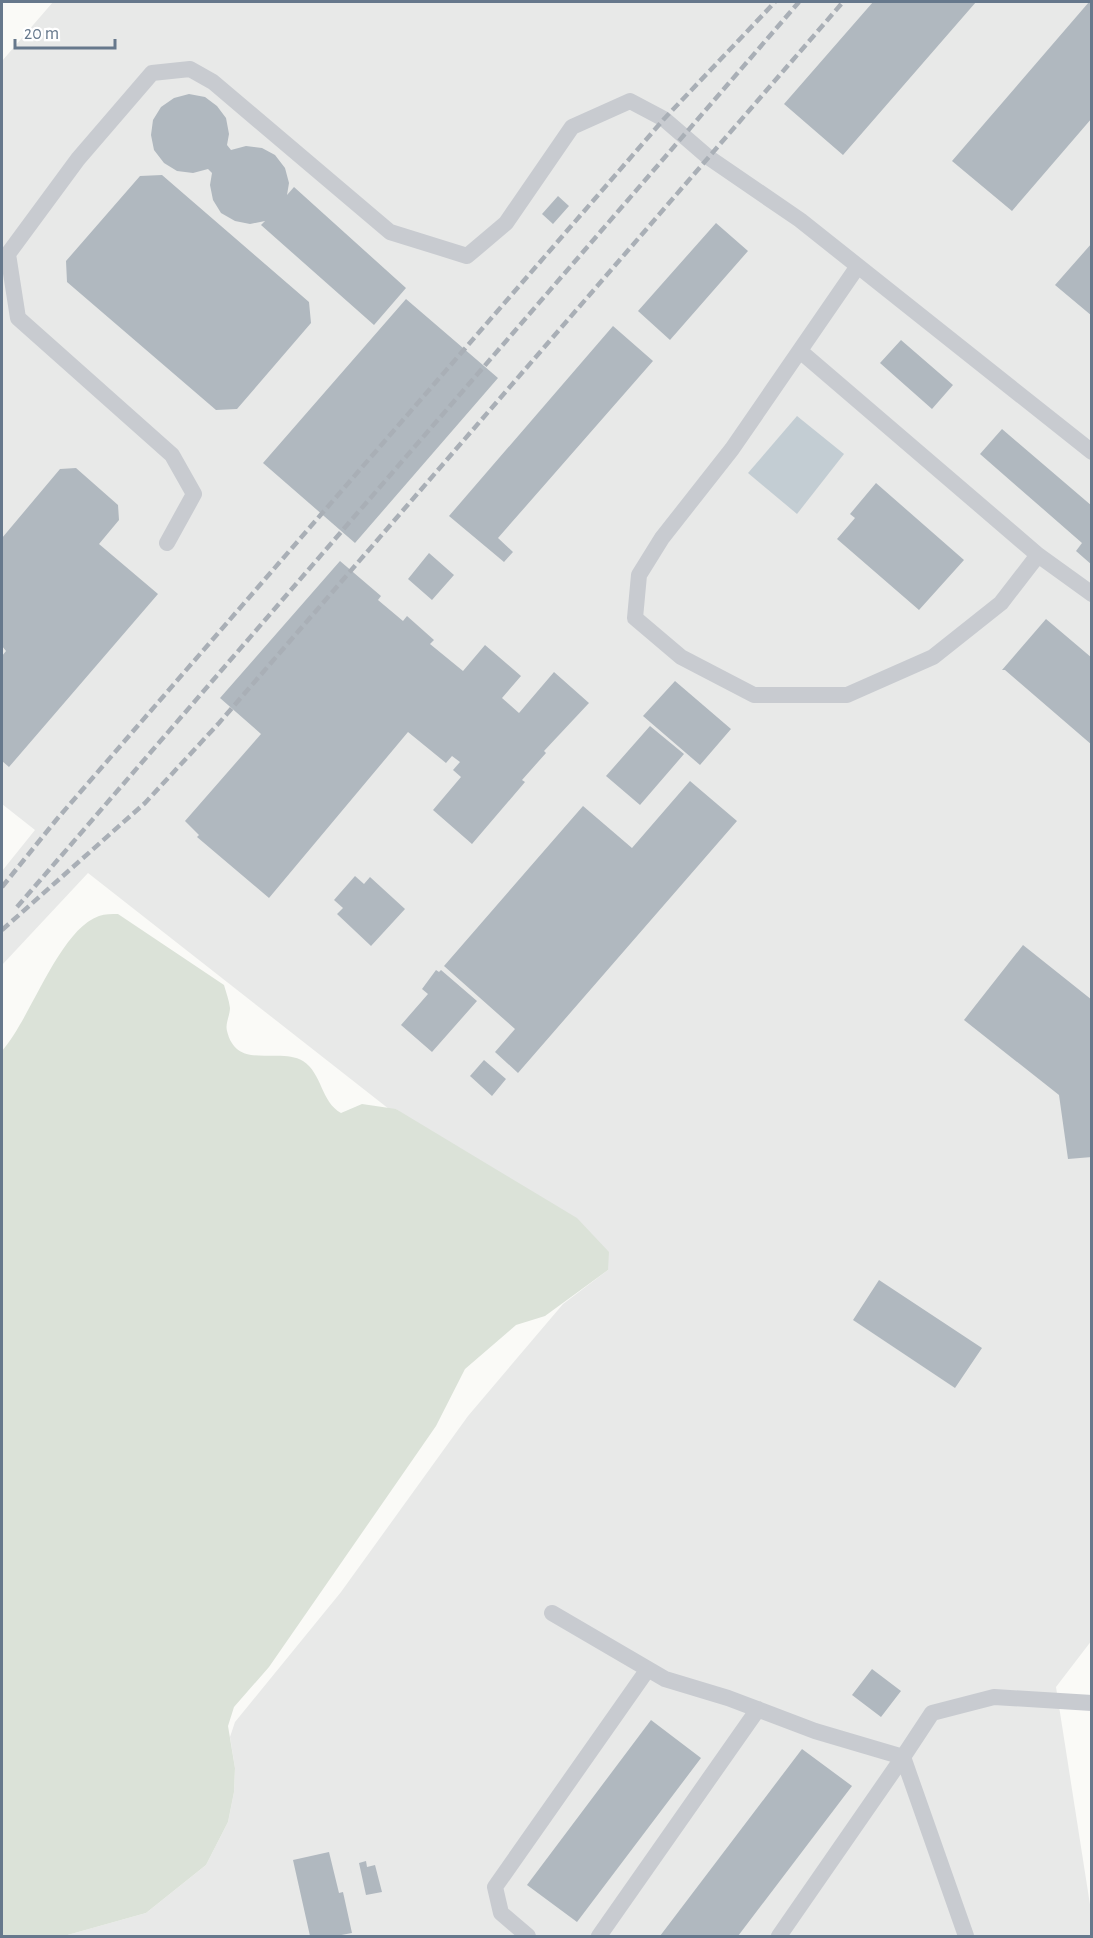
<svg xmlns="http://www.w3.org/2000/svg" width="1093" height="1938" viewBox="0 0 1093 1938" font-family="'Alegreya Sans',sans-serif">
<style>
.built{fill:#e8e9e8}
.green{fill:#dbe2d8}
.water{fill:#c3cdd3}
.building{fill:#b0b8bf}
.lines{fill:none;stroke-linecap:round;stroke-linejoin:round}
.service{stroke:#c8cbd0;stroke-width:16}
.rail{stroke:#a9afb6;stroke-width:4.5;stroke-dasharray:9 4.5;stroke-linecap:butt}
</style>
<rect width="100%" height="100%" fill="#fafaf7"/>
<path class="built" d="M53,2h1038l1,1638 -36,47 35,224v25h-1027l82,-23 60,-48 22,-43 6,-30 1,-24 -5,-31 5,-15 106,-130 127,-176 95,-112 45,-34 -212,-161h-7l-301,-236 -86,92v-94l33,-41 -33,-26v-743z"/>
<path class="green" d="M118,914l106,71c2,7 5,15 6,23 0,7 -5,16 -3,23 10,41 52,15 76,30 19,12 18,41 38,52l21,-9 34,5 181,109 32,34 -1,18 -63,46 -29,9 -51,44 -29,57 -167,241 -35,40 -6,19 7,42 -1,24 -6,30 -22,43 -60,48 -82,23h-62v-885c29,-33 57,-121 97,-135 6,-2 13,-2 19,-2z"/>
<path class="water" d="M797,416l47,38 -47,60 -49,-41z"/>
<path class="building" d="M873,2h103l-133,153 -59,-51z
M1089,2h3v116l-80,93 -60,-50z
M189,94l16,3 12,9 9,12 3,16 -2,11 4,5 15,-4 16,2 13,7 10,13 4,15 -2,12 7,-8 112,101 -32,37 -113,-100 4,-4 -15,3 -15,-3 -14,-8 -8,-13 -3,-15 2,-12 -4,-4 -15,4 -16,-2 -13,-8 -10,-13 -3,-15 2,-15 8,-13 13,-9z
M162,175l147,127 2,21 -74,86 -21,1 -149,-128 -1,-21 74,-85z
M558,196l11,10 -16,18 -11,-10z
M716,223l32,28 -78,89 -32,-29z
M1092,243v73l-37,-31z
M406,299l92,79 -143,165 -92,-80z
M613,326l40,35 -155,177 15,14 -9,10 -55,-46z
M901,340l52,45 -21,24 -52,-46z
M1002,429l90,77v59l-16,-14 6,-8 -102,-89z
M76,468l42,37 1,15 -20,24 59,50 -149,173 -7,-6v-105l4,-5 -4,-5v-108l58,-69z
M876,483l88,77 -45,50 -82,-71 18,-21 -5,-4z
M429,553l25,22 -22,25 -24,-21z
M340,561l41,35 -3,4 25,21 4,-5 27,24 -4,4 33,27 22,-26 36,31 -19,22 17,15 35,-41 35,31 -45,48 2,2 -24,27 3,2 -53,62 -39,-34 28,-33 -8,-7 7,-8 -8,-6 -6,7 -38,-31 -139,166 -72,-61 2,-2 -14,-14 76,-87 -41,-36z
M1046,619l46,39v87l-87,-75h-3z
M675,681l56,48 -31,36 -57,-49z
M650,726l34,28 -44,51 -34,-29z
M690,781l47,40 -219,252 -23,-21 20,-23 -71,-63 139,-160 49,42z
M355,876l9,8 6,-7 35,32 -34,37 -34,-32 6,-6 -9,-8z
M1023,945l69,55v157l-24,2 -9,-64 -95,-75z
M436,970l3,2 2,-2 36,31 -45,51 -31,-27 27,-31 -6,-5z
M484,1060l22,19 -14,17 -22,-20z
M879,1280l103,68 -27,40 -102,-68z
M872,1669l29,22 -20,26 -29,-22z
M651,1720l50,38 -124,164 -50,-37z
M802,1749l50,37 -114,150h-78z
M329,1852l10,41 4,-1 9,41 -16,3h-26l-17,-76z
M366,1861l1,6 8,-2 7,27 -16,3 -7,-32z"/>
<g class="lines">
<path class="service" d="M858,266l-126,183 -70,89 -23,37 -4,43 46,39 73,38h93l86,-38 68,-54 37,-48
M800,351l238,204 54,39
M167,543l27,-49 -22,-39 -154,-137 -10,-64 70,-95 74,-86 38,-4 23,13 177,150 77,24 39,-33 66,-96 58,-26 34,18 44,38 92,63 292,232
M552,1613l113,66 63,19 87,33 88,26 -124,179
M528,1936l-27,-23 -6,-26 153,-218
M599,1936l159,-227
M966,1936l-63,-179 29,-44 62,-16 98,6"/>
<path class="rail" d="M2,887l55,-68 607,-700 111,-117
M17,907l782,-905
M2,930l143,-127 74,-80 624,-721"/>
</g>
<rect width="1093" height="1938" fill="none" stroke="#66788c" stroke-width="6"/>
<path d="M15 39v9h100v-9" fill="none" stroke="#66788c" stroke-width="3"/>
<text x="24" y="39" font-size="18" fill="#66788c" stroke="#ffffff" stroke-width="4.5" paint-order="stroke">20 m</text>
</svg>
